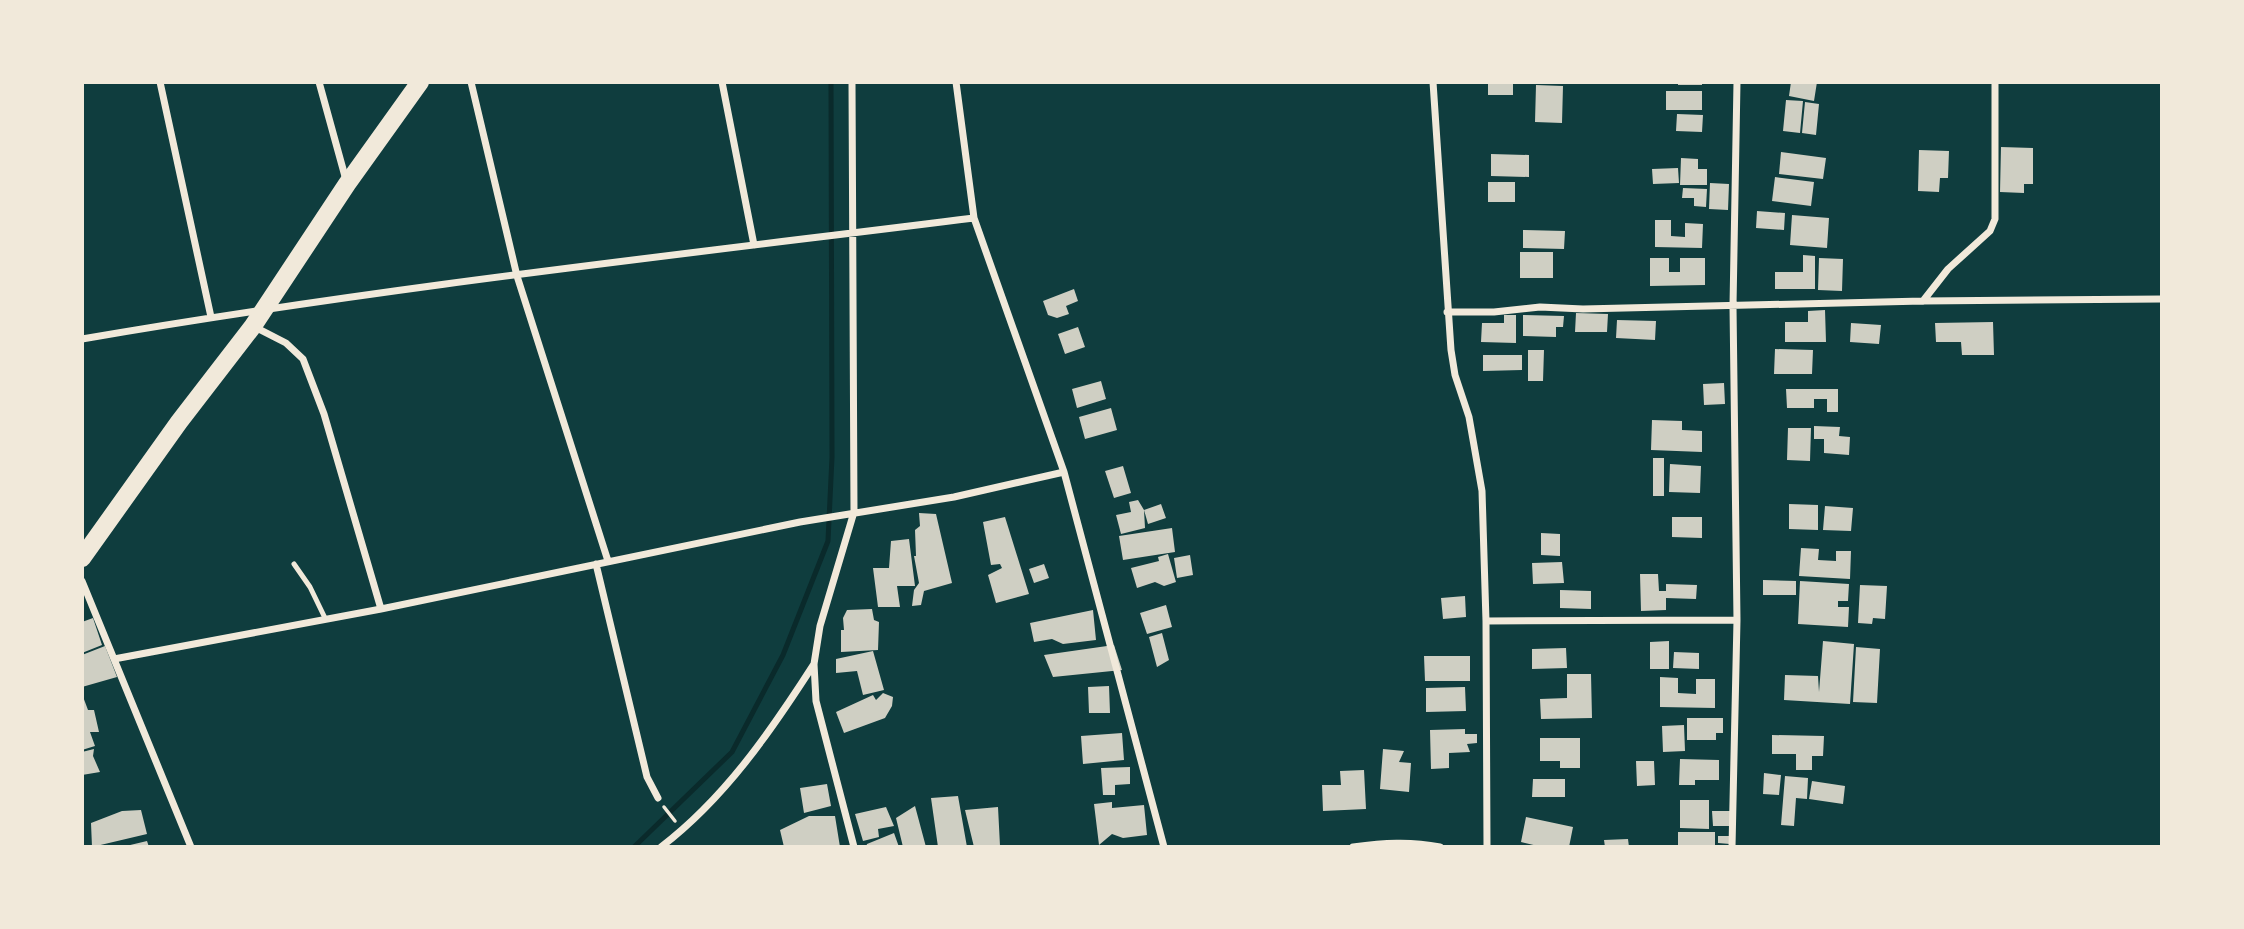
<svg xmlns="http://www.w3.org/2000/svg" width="2244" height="929" viewBox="0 0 2244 929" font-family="Montserrat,sans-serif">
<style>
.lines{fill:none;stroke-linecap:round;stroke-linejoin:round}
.stream{stroke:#0a2a2b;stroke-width:5}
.building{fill:#cfcfc3}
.path{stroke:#f1e9da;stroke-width:3.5}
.service{stroke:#f1e9da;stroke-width:5}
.minor{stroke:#f1e9da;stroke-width:7}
.trunk{stroke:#f1e9da;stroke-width:18}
</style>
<rect width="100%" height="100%" fill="#0f3d3e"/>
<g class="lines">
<path class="stream" d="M634,847l98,-95 51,-97 45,-114 4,-84 -1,-375"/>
</g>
<path class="building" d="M1488,82h25v13h-25z
M1678,82h24v3h-24z
M1791,82h26l-3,19 -25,-5z
M1536,85l27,1 -1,37 -27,-1z
M1666,91h36v19h-36z
M1786,100l17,1 -3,32 -17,-2z
M1805,102l14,2 -3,31 -14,-2z
M1677,114l26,1 -1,17 -26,-1z
M2001,147l32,1v36h-9v9l-24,-1z
M1919,150l30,1 -1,27h-8l-1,14 -21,-1z
M1781,152l45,6 -3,21 -44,-5z
M1491,154l38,1v22l-38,-1z
M1681,158l17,1v10h9v16h-27z
M1678,168l1,15 -26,1 -1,-15z
M1775,177l39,5 -3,24 -39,-5z
M1488,182h27v20h-27z
M1710,183l19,1 -1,26 -19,-1z
M1683,188l24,1 -1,18 -12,-1v-8h-12z
M1757,211l28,2 -1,17 -28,-2z
M1792,215l37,3 -2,30 -37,-3z
M1655,220h16v16l14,1v-14l18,1 -1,24 -47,-1z
M1523,230l42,1 -1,18 -41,-1z
M1520,252h33v26h-33z
M1803,255l12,1v33h-40v-17h28z
M1650,258h19v14h11v-14h25v27l-55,1z
M1819,258l24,1 -1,32 -24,-1z
M1074,289l4,12 -12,5 3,8 -12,4 -9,-3 -5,-14z
M1825,310l1,32h-41v-20h23v-11z
M1576,313l32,1 -1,18h-32z
M1504,315h12v28l-35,-1 1,-19h22z
M1523,315l41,1 -1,11h-7v10l-33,-1z
M1617,320l39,1 -1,19 -39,-2z
M1993,322l1,33h-32l-1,-13h-25l-1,-19z
M1851,323l30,2 -2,19 -29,-2z
M1078,327l7,20 -20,7 -7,-20z
M1775,349l38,1 -1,24h-38z
M1528,350h16l-1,31h-15z
M1483,355h39v15l-39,1z
M1101,381l5,18 -29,9 -5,-19z
M1724,383l1,21 -21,1 -1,-21z
M1786,389h52v23h-11v-13h-13v9h-27z
M1111,408l6,22 -32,9 -6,-22z
M1652,420l30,1v9l20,1v21l-51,-2z
M1814,426l26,1 -1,9 11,1 -1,18 -25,-2v-14h-10z
M1788,428h23l-1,33 -23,-1z
M1653,458h11v38h-11z
M1670,464l31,2 -1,27 -31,-1z
M1123,466l8,27 -17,5 -9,-27z
M1138,500l6,10 1,18 -24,6 -5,-19 15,-3 -2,-10z
M1161,504l5,14 -18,6 -4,-14z
M1789,504l29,1v25l-29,-1z
M1825,506l28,2 -2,23 -28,-1z
M919,513l17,1 16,69 -28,8 -3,14 -9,1 2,-16 5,-7 -5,-27h2l-1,-26 5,-4z
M1005,517l24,77 -33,9 -8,-28 14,-7 -2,-4 -9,1 -8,-43z
M1672,517h30v21l-30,-1z
M1172,528l3,24 -52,8 -4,-24z
M1541,533l19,1v22l-19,-1z
M909,539l6,47h-18l3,21h-22l-5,-39h16l2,-27z
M1801,548l18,1 -1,11 18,1v-10h15l-1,28 -51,-3z
M1168,554l8,28 -12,4 -9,-4 -18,6 -6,-20 28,-7 -1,-4z
M1190,555l3,20 -16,3 -3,-20z
M1562,562l2,21 -31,1 -1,-21z
M1044,564l5,14 -15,5 -5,-14z
M1640,574h18l1,17h7v-7l31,1 -1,14 -30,-1v12l-25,1z
M1763,580l33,1v14h-33z
M1800,581l49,3 -1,17h-10v6h11l-1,20 -50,-3z
M1860,585l27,1 -2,33 -12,-1 -1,6 -14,-1z
M1560,590l31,1v18l-31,-1z
M1465,596l1,21 -23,2 -2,-21z
M1166,605l6,22 -25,7 -7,-21z
M872,609l2,11 5,2 -1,28 -37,2v-22h3l-1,-12 4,-8z
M1093,610l3,30 -33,4 -11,-5 -18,3 -4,-19z
M93,618l9,27 -20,8v-31z
M1162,633l7,27 -12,7 -8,-30z
M1669,641v28h-19v-27z
M1823,641l31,3 -4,60 -66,-4 1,-25 33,1 1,16z
M1114,645l8,25 -69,7 -9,-22z
M105,646l12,31 -35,10v-32z
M1856,647l24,2 -3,54 -24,-1z
M1566,648l1,20 -35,1v-20z
M873,651l11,39 -21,5 -6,-24 -21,2v-14z
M1674,652l25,1v16l-26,-1z
M1424,656h46v25h-45z
M1567,674h24l1,44 -51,1 -1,-20 27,-1z
M1660,677l18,1v15l18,1v-15h19v29l-55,-1z
M1109,686l1,27h-21l-1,-26z
M1465,687l1,24 -40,1v-24z
M883,693l10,4 -1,9 -7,12 -41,15 -8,-21 37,-17 3,5z
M82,694l6,16h6l5,22h-9l5,14 -13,4z
M1687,718h36v15h-7v7h-29z
M1684,725l1,26 -22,1 -1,-26z
M1465,729v5h12v9l-10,1 3,8 -21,1v15l-18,1 -1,-39z
M1122,733l2,27 -41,4 -2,-28z
M1772,735l52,1 -1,20h-11v14h-16v-16h-24z
M1540,738h40v30h-20v-7h-20z
M94,749l-1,7 7,16 -18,3v-23z
M1383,749l21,2 -5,11 12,1 -2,29 -29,-3z
M1680,759l39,1v20h-24v5h-16z
M1636,761h18l1,24 -18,1z
M1130,767v17l-15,1v10h-12l-2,-27z
M1364,770l2,39 -43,2 -1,-26h19l-1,-14z
M1764,773l17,2 -2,20 -16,-1z
M1785,776l23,2 -1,21 -11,-1 -2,28 -13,-1z
M1533,779h32v18h-33z
M1812,781l33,5 -2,18 -34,-5z
M827,784l4,22 -27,7 -4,-25z
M958,796l9,51h-29l-7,-49z
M1680,800h29v29l-29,-1z
M1112,802v6l32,-3 3,30 -24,3 -11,-4 -13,11 -5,-41z
M915,806l11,41h-23l-7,-29z
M886,807l8,19 -16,3 1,8 -16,4 -8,-27z
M998,807l2,39 -26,1 -9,-37z
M141,810l6,24 -55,13 -1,-24 31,-12z
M1712,811h18v15h-17z
M809,816h26l5,31h-56l-4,-17z
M1526,817l47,10 -4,20h-27l-21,-5z
M1678,832h37v15h-37z
M894,833l5,14h-33l1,-3z
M1718,836h12v8l-12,-1z
M1628,839l1,8h-24l-1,-7z
M147,841l2,6h-23v-1z"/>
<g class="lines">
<path class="path" d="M664,807l11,14"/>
<path class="service" d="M294,564l16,23 15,31"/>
<path class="minor" d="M160,82l51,235
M319,82l27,98
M471,82l46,194 91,285
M722,82l32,163
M852,82l2,430 -34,114 -6,38 2,37 38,146
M956,82l18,136 90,254 100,375
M1433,82l18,268 4,25 14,42 13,74 4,130 1,226
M1923,301l25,-32 42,-38 5,-12v-137
M1447,312h47l46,-5 43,2 340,-8 239,-2
M253,326l33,17 17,16 21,55 57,195
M82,339c296,-51 595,-84 892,-121
M596,564l51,213 11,21
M82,581l109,266
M1486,621l251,-1
M114,659l267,-50 419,-87 154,-25 110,-25
M661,847c64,-49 110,-116 153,-183
M1353,847c30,-4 57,-6 87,0
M1732,847l5,-227 -4,-314 4,-224"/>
<path class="trunk" d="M82,558l97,-136 74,-96 94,-142 73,-102"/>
</g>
<rect width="2244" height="929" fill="none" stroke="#f1e9da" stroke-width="168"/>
</svg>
